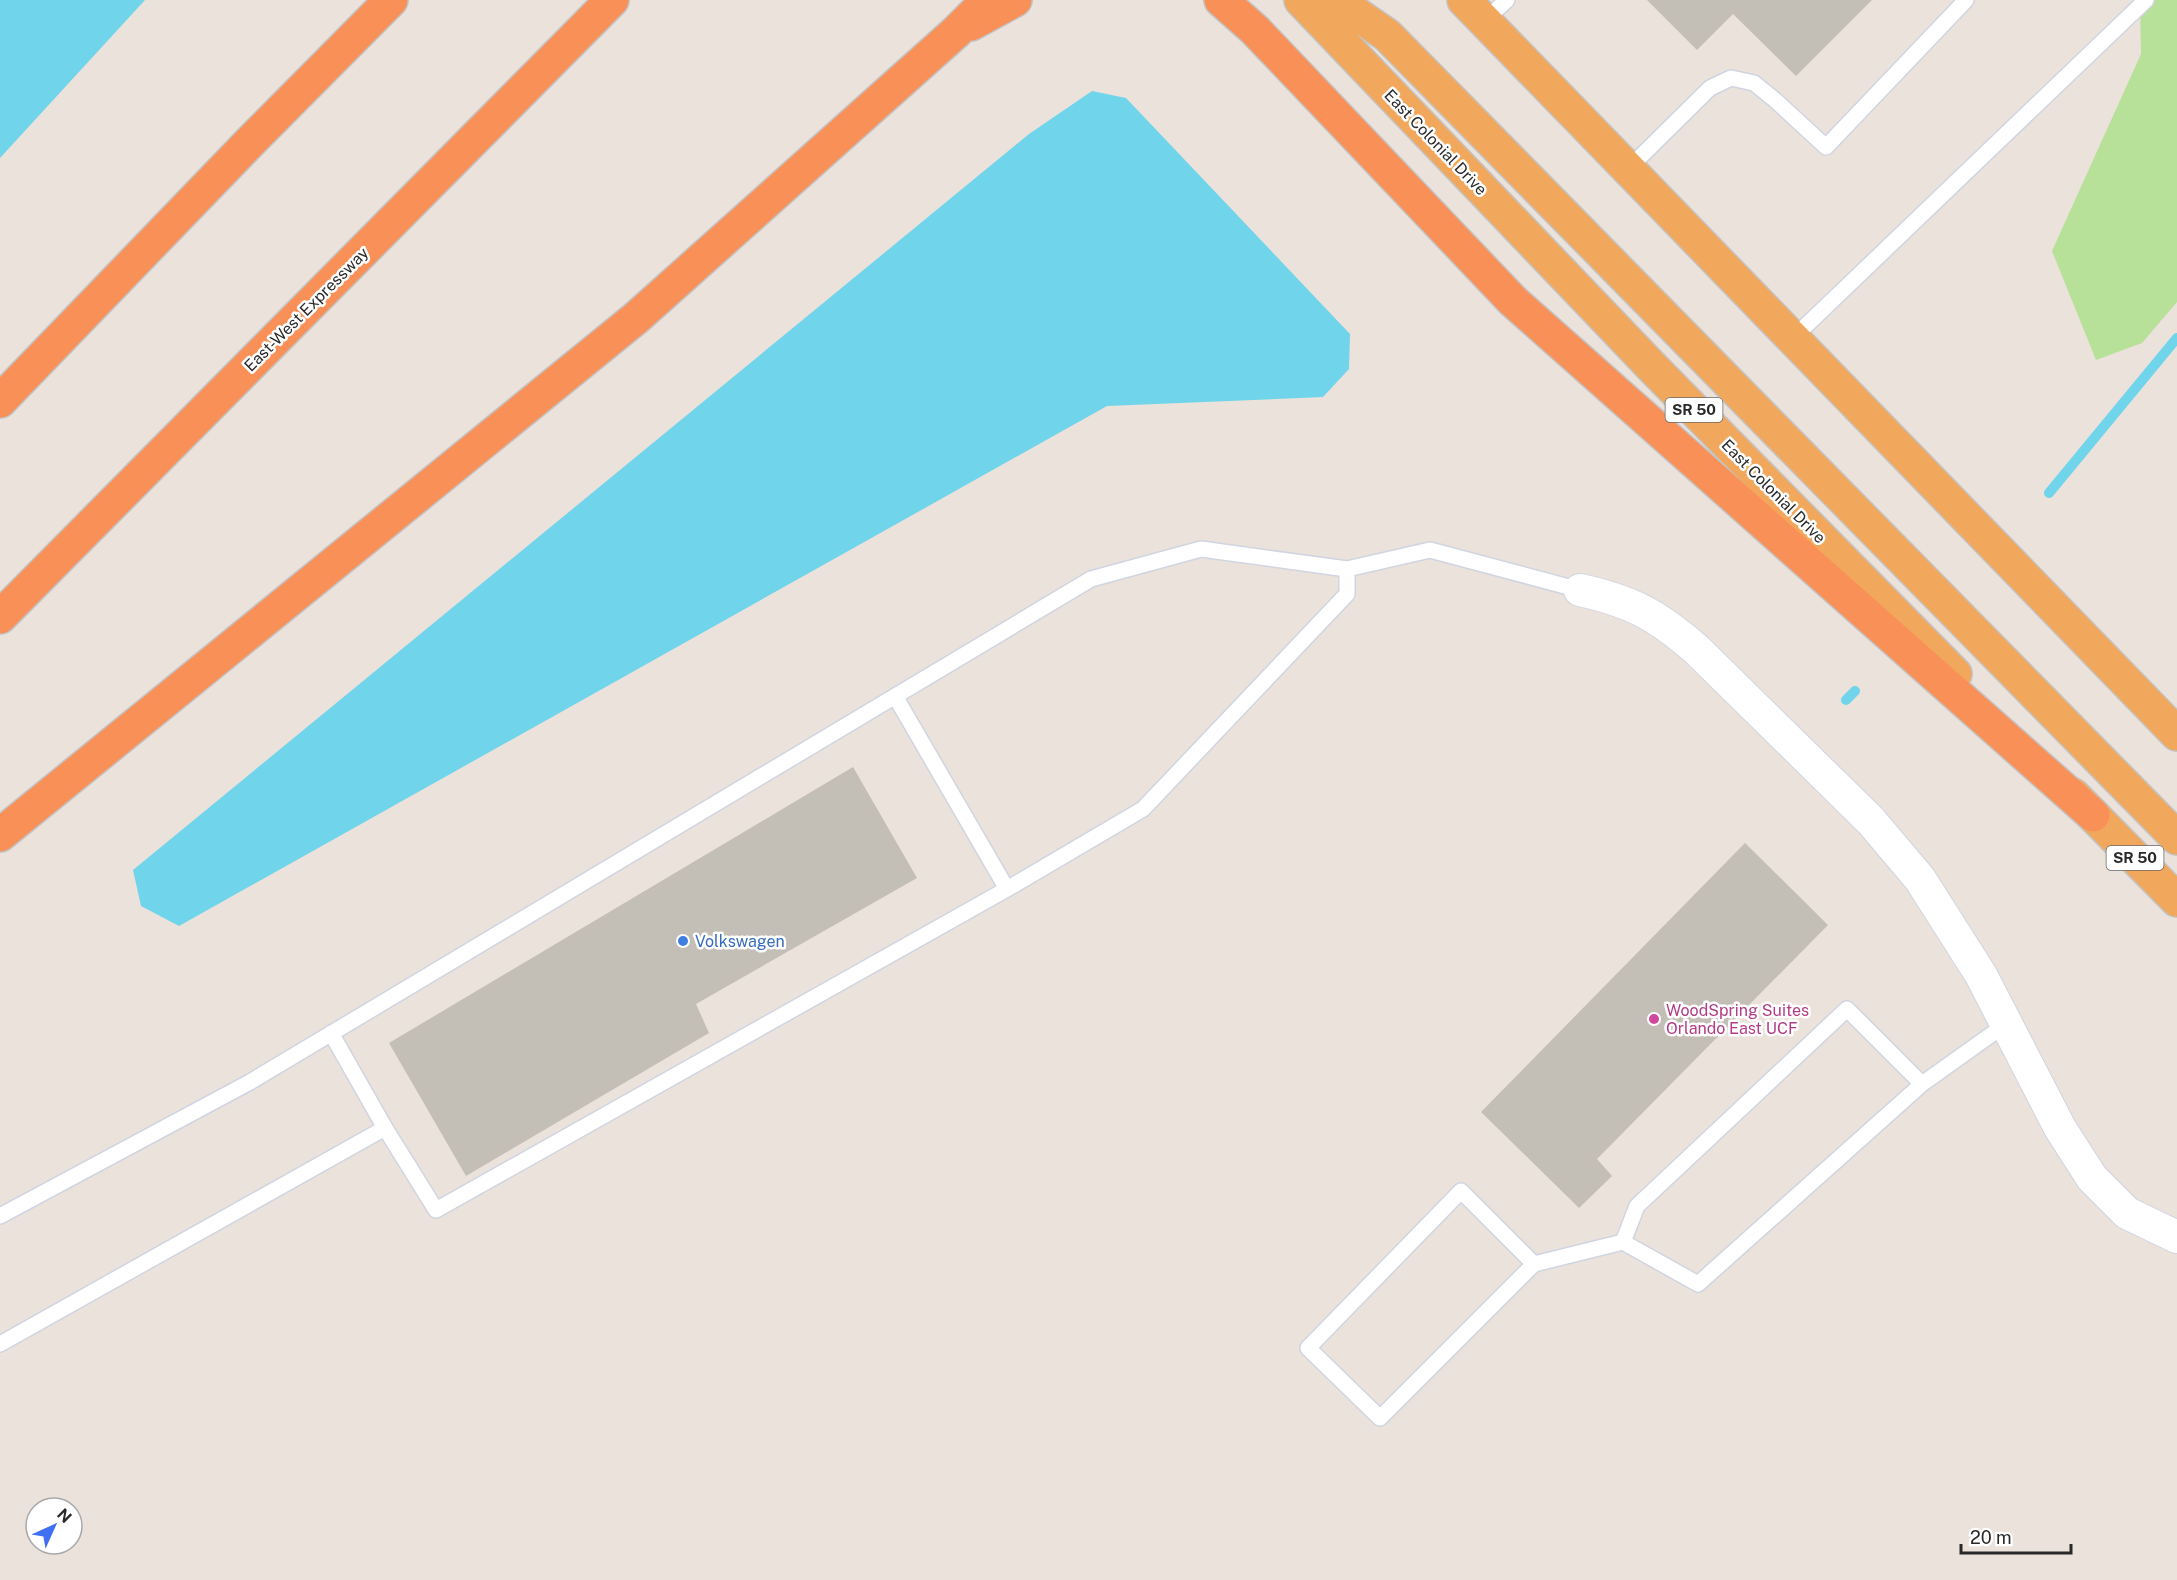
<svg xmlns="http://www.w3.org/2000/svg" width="2177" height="1580" viewBox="0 0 2177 1580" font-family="'Public Sans',sans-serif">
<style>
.green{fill:#b7e098}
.water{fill:#70d4ea}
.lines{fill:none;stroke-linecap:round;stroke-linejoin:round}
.stream{stroke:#70d4ea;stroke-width:10}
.building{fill:#c3beb6}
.service-casing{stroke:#d0d5e1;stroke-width:18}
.minor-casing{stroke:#d0d5e1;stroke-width:34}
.trunk-casing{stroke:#c3c3c3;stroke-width:36}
.motorway-casing{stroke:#c3c3c3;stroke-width:36}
.service{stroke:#fff;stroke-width:15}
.minor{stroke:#fff;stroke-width:32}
.trunk{stroke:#f2a85c;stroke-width:33}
.motorway{stroke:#f99058;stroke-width:33}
.shop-dot{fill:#3f7fe0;stroke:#fff;stroke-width:2}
.hotel-dot{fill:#d1479c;stroke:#fff;stroke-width:2}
.labels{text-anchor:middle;stroke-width:5;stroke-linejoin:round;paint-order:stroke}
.shield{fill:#fff;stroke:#696969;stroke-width:1.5}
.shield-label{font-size:15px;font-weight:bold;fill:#292929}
.street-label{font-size:16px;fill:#292929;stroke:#fff}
.shop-label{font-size:16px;fill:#366cbe;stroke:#fff;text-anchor:start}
.hotel-label{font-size:16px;fill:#b23c85;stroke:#fff;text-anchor:start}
</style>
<rect width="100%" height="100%" fill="#ebe2db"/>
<path class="green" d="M2140,0h37v302l-35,41 -46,17 -44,-109 89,-197z"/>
<path class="water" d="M0,0h145l-145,158z
M1092,91l34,7 224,236 -1,35 -26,28 -216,9 -928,520 -38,-20 -8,-36 896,-736z"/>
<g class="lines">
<path class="stream" d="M2049,493l128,-155
M1846,700l9,-9"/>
</g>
<path class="building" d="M1647,0h225l-76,76 -63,-62 -36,36z
M853,767l64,111 -221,126 13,29 -243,143 -77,-133z
M1745,843l83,82 -231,234 15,17 -33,32 -98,-96z"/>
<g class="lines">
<defs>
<path id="service" d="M1484,21l23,-21
M1628,169l82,-81 21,-10 23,5 21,17 51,47 140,-147
M1793,338l353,-338
M895,696l112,193
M331,1033l54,95
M1922,1084l-224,200 -75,-42 14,-36 210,-197 75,75 84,-60
M0,1216l250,-134 841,-503 110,-30 146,20 83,-19 150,40
M1534,1264l-154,154 -72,-70 153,-157 73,73 89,-22
M0,1344l385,-216 51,82 571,-321 136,-80 204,-215v-25"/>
<path id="minor" d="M1580,590c51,11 77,25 117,60l174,171 49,58 61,96 79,153 32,50 35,35 50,24"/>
<path id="trunk" d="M1301,0l351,367 303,307
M1336,0l51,35 790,803
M1464,0l713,734
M2073,795l104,105"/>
<path id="motorway" d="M1221,0l34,30 258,271 580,514
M971,24l44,-24
M0,401l250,-259 141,-142
M0,617l612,-617
M0,835l636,-517 320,-286 32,-32"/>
</defs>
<use href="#service" class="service-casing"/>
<use href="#minor" class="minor-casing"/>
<use href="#trunk" class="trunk-casing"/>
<use href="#motorway" class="motorway-casing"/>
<use href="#service" class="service"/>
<use href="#minor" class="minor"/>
<use href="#trunk" class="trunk"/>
<use href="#motorway" class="motorway"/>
</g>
<circle class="shop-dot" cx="683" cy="941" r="6"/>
<circle class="hotel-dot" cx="1654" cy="1019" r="6"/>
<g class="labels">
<g class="shield">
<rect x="1665.5" y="398" width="57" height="24" rx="4.5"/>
<rect x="2106.5" y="846" width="57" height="24" rx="4.5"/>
</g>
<g class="shield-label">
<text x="1694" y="415">SR 50</text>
<text x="2135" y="863">SR 50</text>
</g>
<g class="street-label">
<text transform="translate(1436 142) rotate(46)" y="6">East Colonial Drive</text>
<text transform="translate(306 309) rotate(-45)" y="6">East-West Expressway</text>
<text transform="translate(1774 491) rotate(45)" y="6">East Colonial Drive</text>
</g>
<g class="shop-label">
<text x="695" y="947">Volkswagen</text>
</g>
<g class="hotel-label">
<text x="1666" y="1016">WoodSpring Suites<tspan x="1666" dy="18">Orlando East UCF</tspan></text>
</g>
</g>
<g transform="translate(54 1526) rotate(45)"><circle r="28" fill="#ffffff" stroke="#a9a9a9" stroke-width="1.5"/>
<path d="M0-4.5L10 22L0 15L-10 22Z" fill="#3f70f3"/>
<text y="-9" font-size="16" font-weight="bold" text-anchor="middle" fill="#292929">N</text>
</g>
<path d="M1961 1544v9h110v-9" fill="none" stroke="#292929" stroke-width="3"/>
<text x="1970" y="1544" font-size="18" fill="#292929" stroke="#ffffff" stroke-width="4.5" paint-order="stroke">20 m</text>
</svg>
